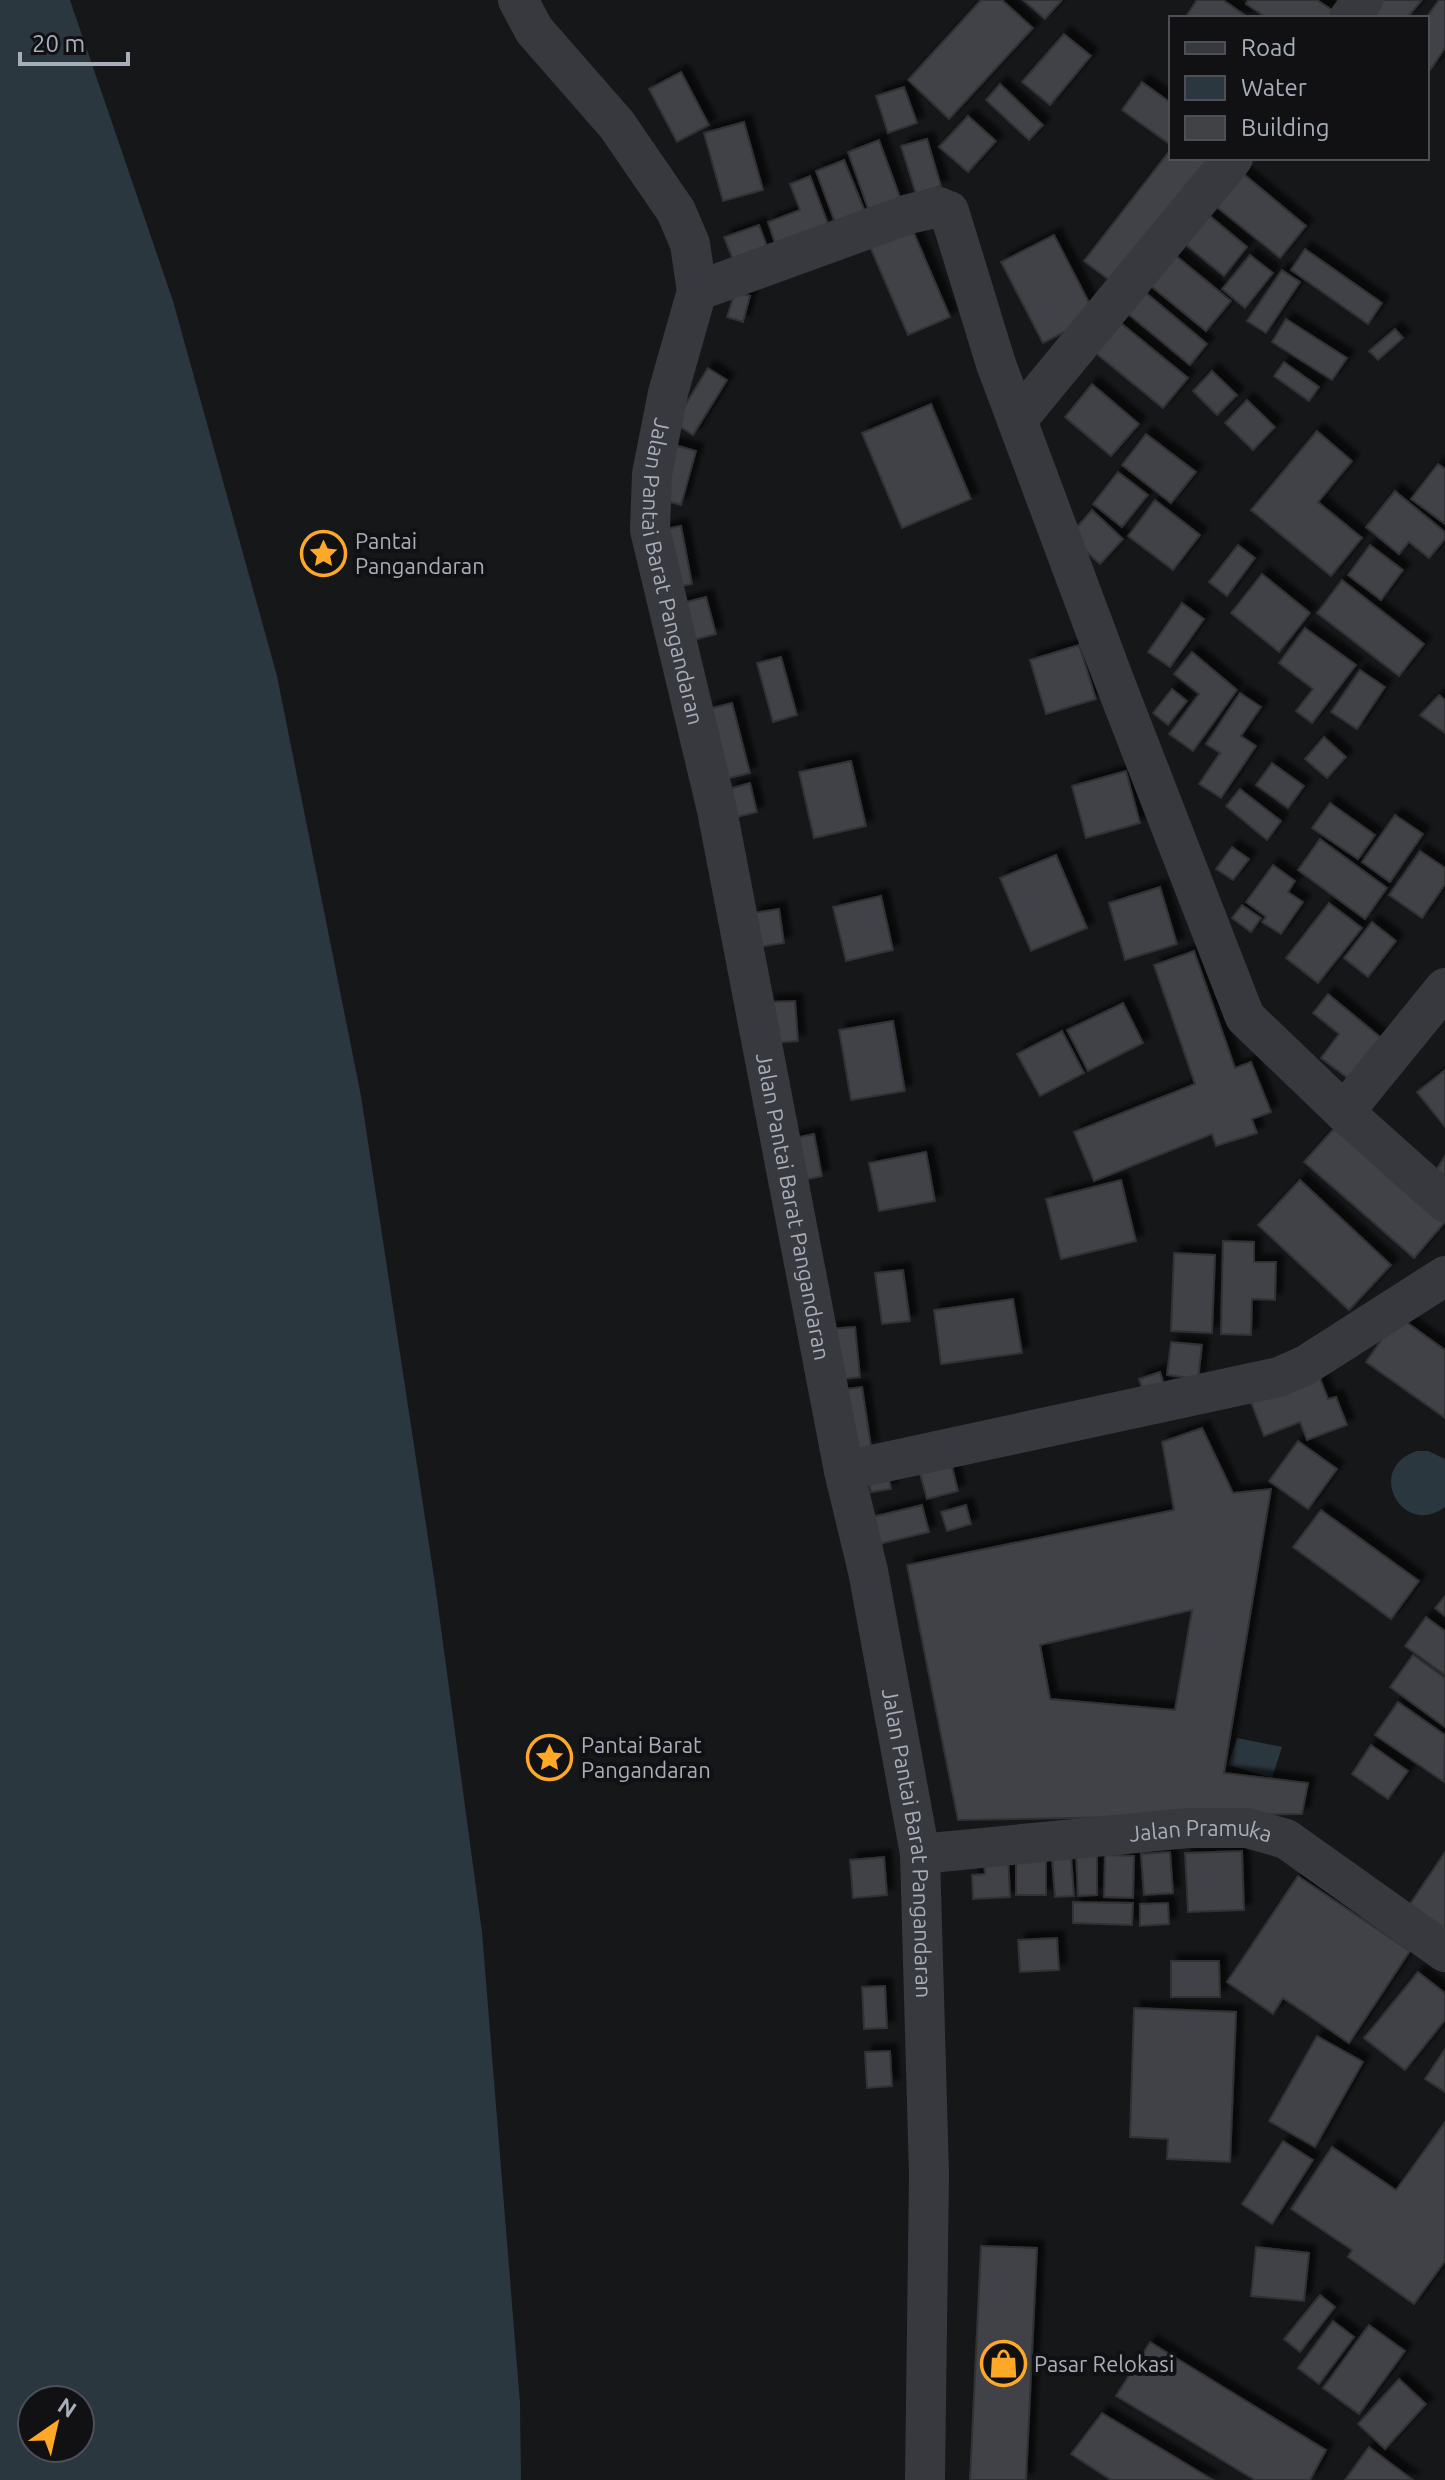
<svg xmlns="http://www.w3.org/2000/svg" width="1445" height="2480" viewBox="0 0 1445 2480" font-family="Ubuntu,sans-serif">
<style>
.water{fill:#2b373e;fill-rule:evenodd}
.building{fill:#404246;stroke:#303135;stroke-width:2;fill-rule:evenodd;filter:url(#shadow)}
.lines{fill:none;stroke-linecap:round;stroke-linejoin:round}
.minor{stroke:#37393e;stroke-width:40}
.labels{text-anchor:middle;stroke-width:8;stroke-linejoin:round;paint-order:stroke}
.poi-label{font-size:22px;fill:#a7aeba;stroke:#111114;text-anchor:start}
.street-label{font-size:22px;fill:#a7aeba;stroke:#111114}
</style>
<defs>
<filter id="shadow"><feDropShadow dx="7" dy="-7" stdDeviation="2" flood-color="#0009"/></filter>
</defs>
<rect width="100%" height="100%" fill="#161719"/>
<path class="water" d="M0,0h70l103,301 104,375 84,420 74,488 47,348 38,471 1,77h-521zM32,2400h48v48h-48z
M1417,1451h11l17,8v48c-43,32 -81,-39 -28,-56z
M1237,1738l45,9 -10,31 -44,-13z"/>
<path class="building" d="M981,0h21l31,28 -84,91 -41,-39z
M1023,0h39l-17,19z
M1197,0h26l26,18h-64z
M1248,0h69l21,14 -3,4h-68l-21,-14z
M1367,0h55l-15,18h-55z
M1439,0h6v48l-14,21 -4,-3 -1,-48z
M1064,34l27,22 -41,49 -28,-23z
M681,72l28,53 -32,17 -28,-53z
M1142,82l29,21v42l-49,-35z
M1000,84l43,41 -14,15 -43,-40z
M904,87l13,36 -29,10 -12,-37z
M968,116l28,25 -28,31 -29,-25z
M744,122l19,68 -40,11 -19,-68z
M927,139l14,47 -25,8 -15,-48z
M879,140l23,63 -32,11 -22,-62z
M1171,149v9h50l-101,130 -36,-27z
M844,160l22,54 -30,11 -20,-54z
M1234,166l72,60 -26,32 -73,-59z
M810,176l18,48 -53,19 -7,-21 32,-12 -10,-26z
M1198,206l49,41 -23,29 -50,-41z
M910,224l40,93 -42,18 -40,-93z
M759,225l9,24 -34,13 -10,-25z
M1054,235l42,81 -53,27 -42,-81z
M1305,249l77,54 -14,21 -77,-54z
M1170,251l61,50 -25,30 -61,-50z
M1250,255l23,18 -28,35 -23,-19z
M1282,270l18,12 -34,51 -19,-12z
M735,292l15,4 -7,26 -16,-5z
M1145,292l62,52 -17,21 -63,-52z
M1111,315l77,63 -25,30 -77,-63z
M1286,319l61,39 -15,22 -60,-38z
M1395,329l8,9 -25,22 -9,-9z
M1284,362l35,25 -10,14 -35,-25z
M708,368l19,12 -34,55 -19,-12z
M1212,371l25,24 -20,20 -24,-24z
M1092,384l47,40 -28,32 -46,-39z
M1247,400l28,27 -22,23 -28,-27z
M931,404l40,95 -69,29 -40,-95z
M1317,431l35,30 -34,41 44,36 -31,38 -80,-66z
M1146,434l50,38 -25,31 -49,-38z
M671,444l25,7 -15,54 -25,-7z
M1438,464l7,5v55l-34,-25z
M1118,472l30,23 -26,32 -29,-23z
M1395,491l50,41v7l-16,19 -20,-16 -10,12 -33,-27z
M1155,500l45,35 -27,35 -45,-34z
M1092,510l31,29 -23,25 -31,-28z
M681,526l11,58 -22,4 -11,-58z
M1238,545l17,13 -28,38 -18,-14z
M1370,545l33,25 -22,30 -33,-25z
M1262,574l48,39 -31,39 -48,-39z
M1342,580l82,64 -25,32 -82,-63z
M706,597l10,37 -30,8 -11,-37z
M1182,603l22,16 -34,48 -22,-15z
M1305,628l51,37 -44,58 -16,-12 17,-22 -34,-26z
M1079,645l17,54 -50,15 -16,-54z
M1192,652l45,38 -44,61 -24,-17 30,-40 -25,-20z
M781,657l16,58 -24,7 -16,-59z
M1360,670l25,17 -28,42 -26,-17z
M1172,689l15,12 -19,24 -15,-12z
M1240,693l21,14 -20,29 15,10 -35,52 -22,-14 21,-31 -14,-9z
M1439,695l6,5v33l-25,-18z
M732,703l18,70 -25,6 -17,-70z
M1324,737l22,20 -19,21 -22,-19z
M851,761l15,65 -52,12 -15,-66z
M1272,763l32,23 -16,22 -32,-23z
M1126,771l14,52 -54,15 -14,-52z
M750,783l7,29 -20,5 -8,-28z
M1240,789l41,32 -14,19 -41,-34z
M1330,803l45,32 -17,24 -46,-31z
M1395,815l28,19 -33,48 -28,-20z
M1320,839l67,49 -22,31 -67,-49z
M1232,847l17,12 -16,21 -17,-11z
M1420,851l25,17v16l-23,34 -33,-23z
M1056,855l31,73 -56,23 -31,-73z
M1273,865l22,16 -7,11 15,10 -22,32 -19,-12 4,-5 -20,-15z
M1160,887l17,57 -52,16 -16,-57z
M881,896l12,54 -47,11 -13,-54z
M1329,903l33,25 -44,55 -32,-25z
M1242,905l19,13 -10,14 -19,-14z
M779,909l5,34 -26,4 -5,-34z
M1372,922l24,19 -28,36 -24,-19z
M1194,951l41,117 16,-6 20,50 -19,7 5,14 -41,13 -4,-12 -118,47 -20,-49 121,-48 -41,-119z
M1328,994l63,52 -31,41 -39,-29 18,-24 -26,-21z
M795,1001l3,40 -27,2 -3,-41z
M1123,1003l20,40 -55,28 -21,-41z
M893,1021l12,70 -54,9 -12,-70z
M1062,1031l22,42 -44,23 -23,-42z
M1445,1070v57l-28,-35z
M1339,1123l106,93v6l-31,36 -110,-96z
M814,1134l8,42 -22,5 -10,-42z
M926,1152l9,49 -56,10 -10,-48z
M1445,1156v33l-15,-9z
M1121,1180l15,61 -75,18 -15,-60z
M1300,1180l91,85 -42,45 -91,-85z
M1223,1241l31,1v20h22l-1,38 -23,-1 -1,36 -30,-1z
M1174,1253l41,2 -3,78 -41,-2z
M903,1270l7,51 -28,3 -7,-51z
M1013,1299l9,54 -81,11 -7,-54z
M1398,1316l47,34v68l-79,-56z
M855,1327l5,50 -27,3 -5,-51z
M1171,1342l31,3 -4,34 -31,-4z
M1316,1368l12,31 8,-2 11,28 -40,15 -7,-18 -36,14 -16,-42z
M1160,1372l6,19 -21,6 -6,-18z
M862,1387l9,60 -26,4 -8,-61z
M1202,1428l31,65 38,-4 -47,284 84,10 -6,31 -344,6 -51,-255 267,-55 -12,-68zM1192,1610l-17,100 -125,-11 -10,-54z
M1298,1441l39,28 -29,40 -39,-28z
M948,1451l10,40 -31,8 -11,-40z
M887,1469l4,20 -20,3 -4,-20z
M922,1505l7,27 -50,12 -7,-27z
M966,1505l5,19 -24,7 -6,-19z
M1321,1510l98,71 -28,38 -98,-72z
M1445,1596v20l-10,-8z
M1426,1617l19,14v44l-40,-29z
M1413,1655l32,23v49l-55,-40z
M1398,1702l47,33 -1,47 -69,-47z
M1371,1745l37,26 -20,28 -36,-25z
M1242,1851l2,59 -56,2 -3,-59z
M1170,1852l3,41 -29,2 -3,-41z
M1445,1852v81l-37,-26z
M1076,1853h21v42l-19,1z
M1105,1855l29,1 -1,42 -29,-1z
M1008,1856l2,41 -37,2 -1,-24 13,-1 -1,-16z
M1071,1856l3,40 -19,1 -3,-39z
M884,1857l3,38 -34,3 -3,-38z
M1016,1858h30v37h-30z
M1298,1876l112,75 -61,92 -66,-45 -10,16 -46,-32z
M1073,1902l60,1 -1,22 -59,-2z
M1168,1903l1,21 -29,2v-22z
M1057,1938l2,32 -39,2 -2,-32z
M1171,1961h48l1,36h-49z
M1418,1972l27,21v27l-40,50 -41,-32z
M885,1986l2,42 -23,1 -2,-42z
M1134,2008l102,4 -6,150 -63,-3 1,-20 -38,-2z
M1317,2036l46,26 -48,85 -46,-26z
M1445,2049v43l-20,-13z
M890,2051l2,35 -25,2 -2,-36z
M1445,2122v139l-31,43 -66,-47 4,-7 -61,-41 41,-62 64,43z
M1283,2141l30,19 -41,64 -30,-20z
M981,2246l56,2 -11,232h-56z
M1256,2247l53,6 -5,48 -53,-5z
M1320,2295l15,12 -35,45 -16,-13z
M1333,2321l21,16 -35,47 -21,-16z
M1369,2325l36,26 -46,63 -36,-26z
M1150,2342l176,108 -16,30h-55l-139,-84z
M1399,2379l27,25 -41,45 -27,-25z
M1102,2413l111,67h-102l-40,-26z
M1369,2447l44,33h-68z"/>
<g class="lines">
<g class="minor">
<path id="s1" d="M518,0l16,30 83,95 59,86 14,33 7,47 -29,102 -16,81 -2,56 67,280 127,661 24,100 52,283 9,320 -4,306"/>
<path d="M1349,18l14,-18"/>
<path d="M697,291l212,-77 30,-7 10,4 47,153 118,316 131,337 99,95 101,90"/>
<path d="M1017,420l216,-262"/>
<path d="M1344,1112l101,-124"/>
<path d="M844,1471l435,-94 27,-12 139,-89"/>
<path id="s2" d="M920,1854l268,-26h59l39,11 159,113"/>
</g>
</g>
<defs>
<symbol id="sight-ring" viewBox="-11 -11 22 22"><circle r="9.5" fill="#111114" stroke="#ffa828" stroke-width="1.5"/><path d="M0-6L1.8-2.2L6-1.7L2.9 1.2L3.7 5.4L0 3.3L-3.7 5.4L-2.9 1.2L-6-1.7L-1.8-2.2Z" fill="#ffa828"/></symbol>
<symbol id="shop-ring" viewBox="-11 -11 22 22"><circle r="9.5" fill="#111114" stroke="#ffa828" stroke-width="1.5"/><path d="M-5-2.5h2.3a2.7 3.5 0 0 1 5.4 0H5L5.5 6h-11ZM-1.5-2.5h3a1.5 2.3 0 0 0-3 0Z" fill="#ffa828"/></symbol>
</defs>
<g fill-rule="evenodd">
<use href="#sight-ring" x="298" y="528" width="51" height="51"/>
<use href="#sight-ring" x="524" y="1732" width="51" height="51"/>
<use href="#shop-ring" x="978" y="2338" width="51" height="51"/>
</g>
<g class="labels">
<g class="poi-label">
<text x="355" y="549">Pantai<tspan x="355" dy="25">Pangandaran</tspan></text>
<text x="581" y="1753">Pantai Barat<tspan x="581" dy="25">Pangandaran</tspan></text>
<text x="1034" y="2372">Pasar Relokasi</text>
</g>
<g class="street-label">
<text dy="8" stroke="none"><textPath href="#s1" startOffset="636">Jalan Pantai Barat Pangandaran</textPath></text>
<text dy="8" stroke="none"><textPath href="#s1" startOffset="1284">Jalan Pantai Barat Pangandaran</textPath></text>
<text dy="8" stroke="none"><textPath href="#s2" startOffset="282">Jalan Pramuka</textPath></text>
<text dy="8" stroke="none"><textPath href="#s1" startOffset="1932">Jalan Pantai Barat Pangandaran</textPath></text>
</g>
</g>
<rect x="1169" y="16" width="260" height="144" fill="#111114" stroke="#4d5056" stroke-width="2"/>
<rect x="1185" y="42" width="40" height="12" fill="#37393e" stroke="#4d5056" stroke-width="2"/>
<text x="1241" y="56" font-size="24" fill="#a7aeba">Road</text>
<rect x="1185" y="76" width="40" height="24" fill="#2b373e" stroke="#4d5056" stroke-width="2"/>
<text x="1241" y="96" font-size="24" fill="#a7aeba">Water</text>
<rect x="1185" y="116" width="40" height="24" fill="#404246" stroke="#4d5056" stroke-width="2"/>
<text x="1241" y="136" font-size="24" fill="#a7aeba">Building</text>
<g transform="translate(56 2424) rotate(34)"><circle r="38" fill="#111114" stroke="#4d5056" stroke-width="2"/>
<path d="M0-6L14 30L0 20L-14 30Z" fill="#ffa828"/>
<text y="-12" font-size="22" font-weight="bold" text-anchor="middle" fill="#a7aeba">N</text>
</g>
<path d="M20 52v12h108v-12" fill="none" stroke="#a7aeba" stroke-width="4"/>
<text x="32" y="52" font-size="24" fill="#a7aeba" stroke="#111114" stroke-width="6" paint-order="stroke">20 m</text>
</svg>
